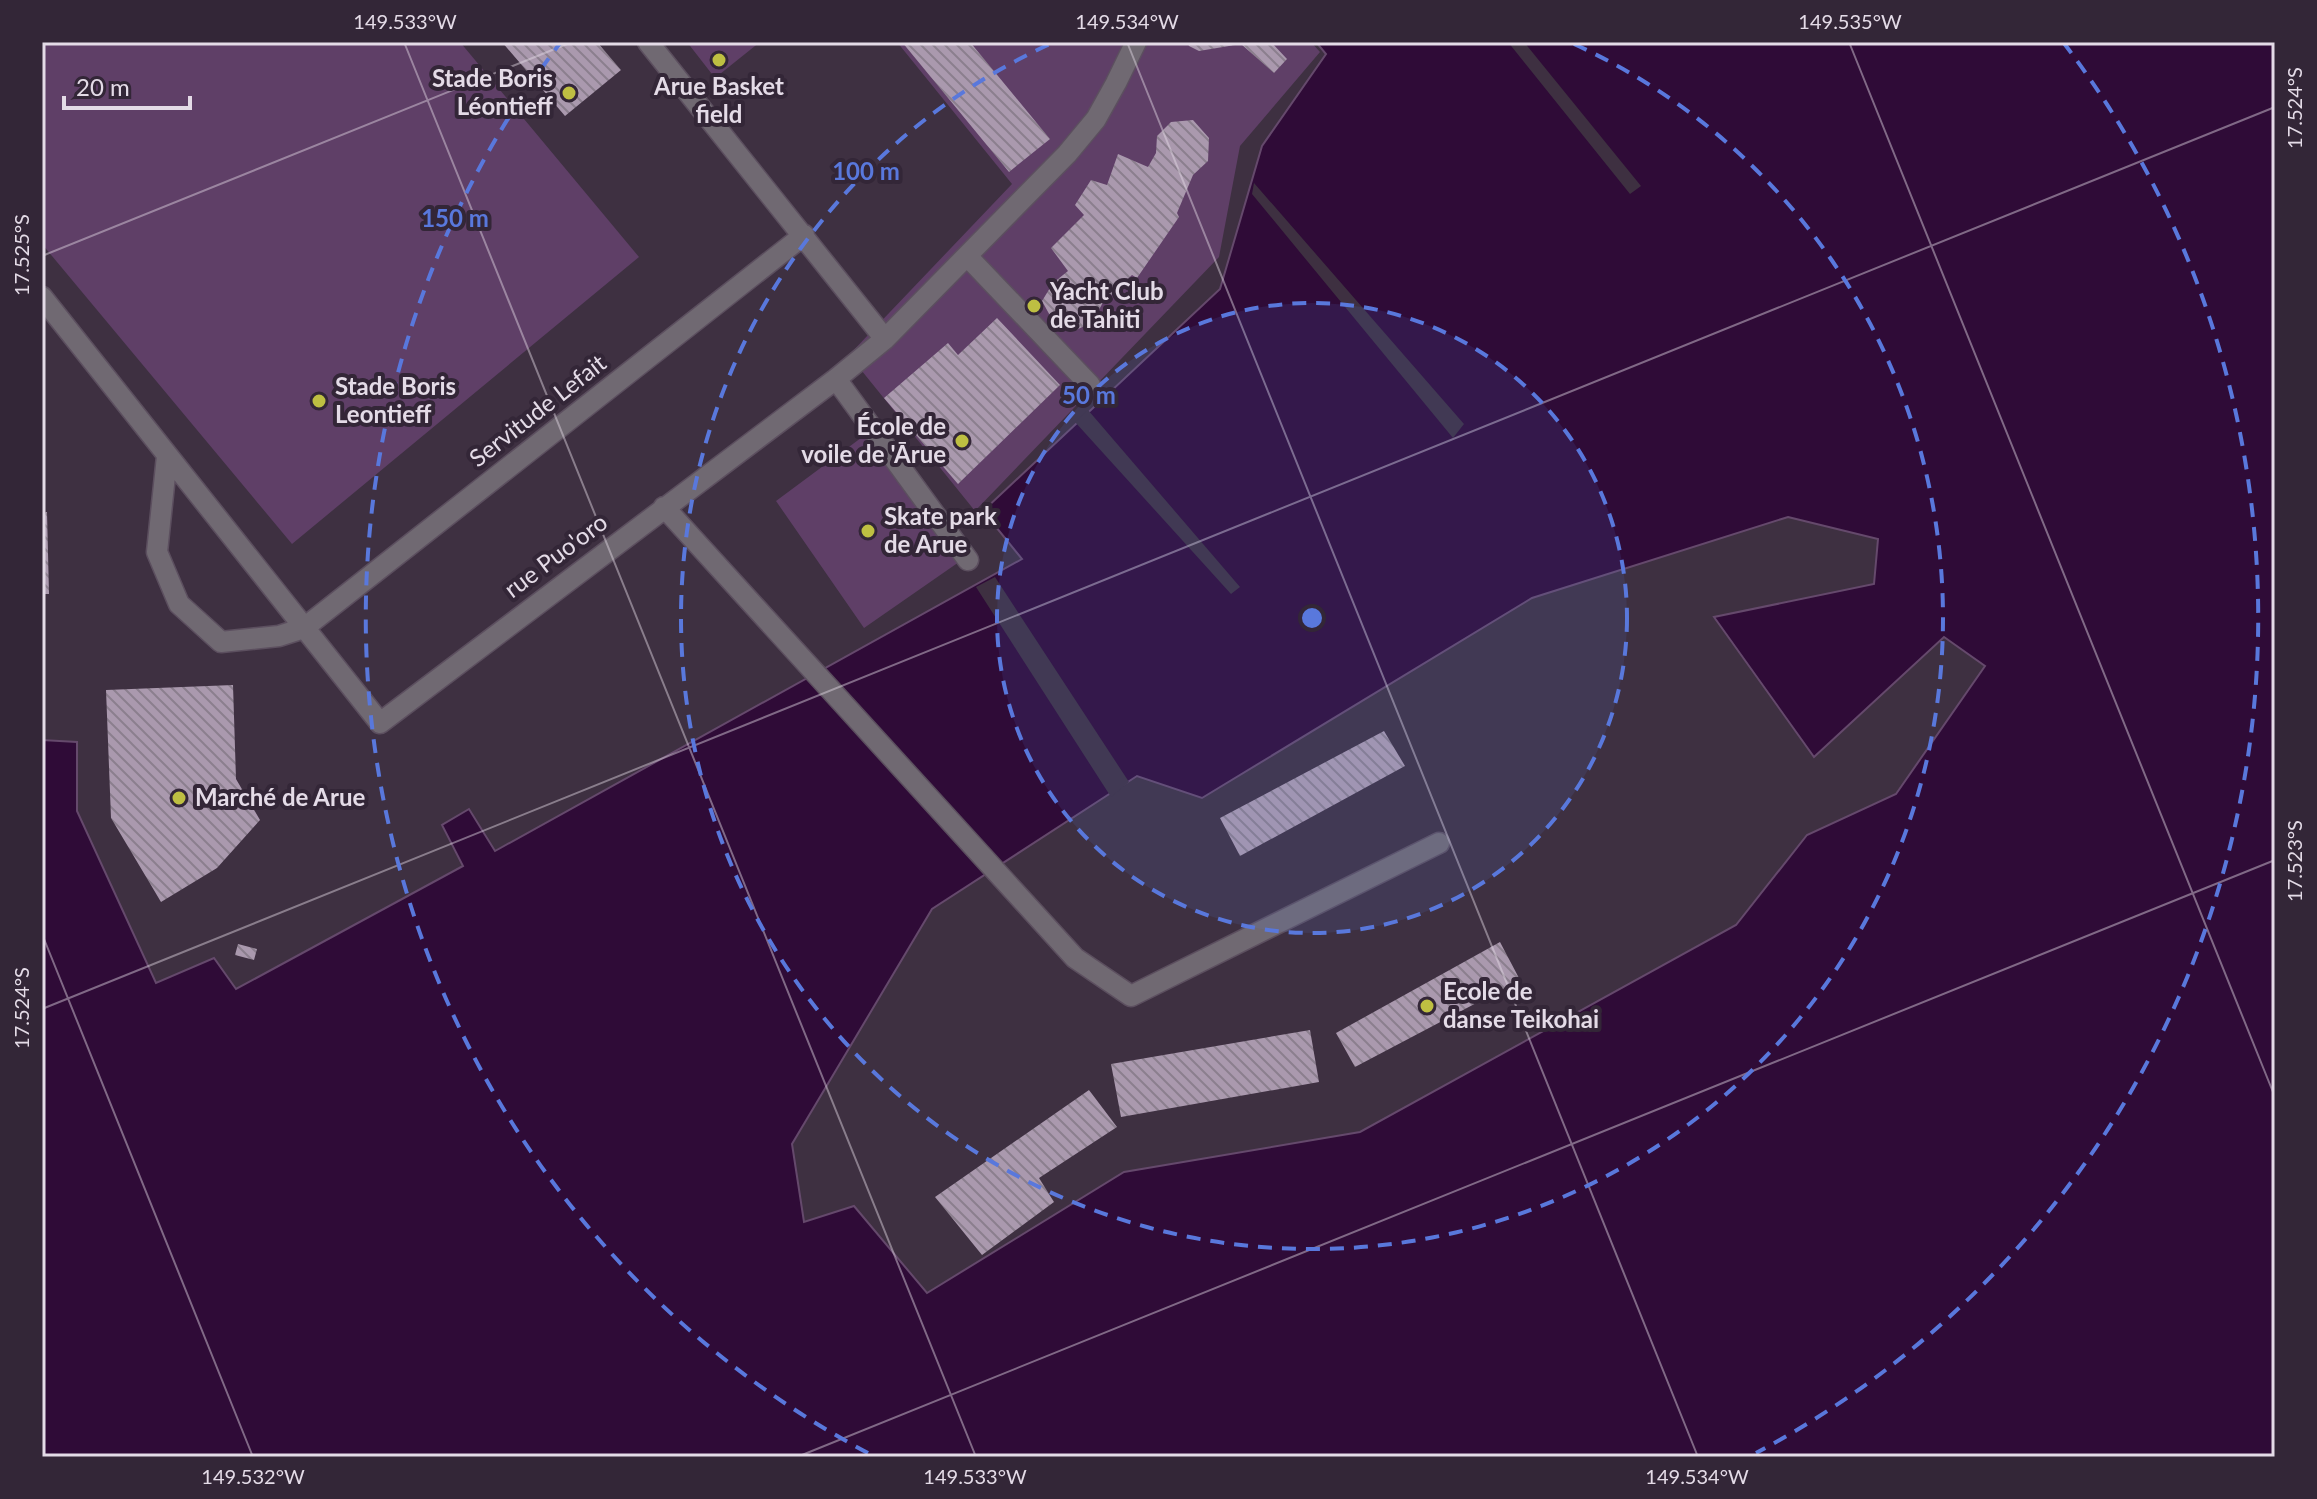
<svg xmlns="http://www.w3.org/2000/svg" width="2317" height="1499" viewBox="0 0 2317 1499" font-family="Lato,sans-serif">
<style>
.pitch{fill:#5f3f67}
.water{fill:#2f0b37;stroke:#65496c;stroke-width:2;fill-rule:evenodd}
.pier{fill:#3e3041}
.building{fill:url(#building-back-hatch)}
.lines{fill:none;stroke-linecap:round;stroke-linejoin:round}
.minor-casing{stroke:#5c4f5f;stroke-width:23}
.minor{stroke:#706972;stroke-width:20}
.ticks{fill:none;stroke:#e4dbe7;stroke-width:2;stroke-opacity:0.45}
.ring{fill:none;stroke:#5978dc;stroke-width:4;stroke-dasharray:14 10}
.poi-dot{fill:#bebf42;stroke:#332637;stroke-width:3}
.labels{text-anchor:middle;stroke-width:8;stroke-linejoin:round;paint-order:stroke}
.poi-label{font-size:24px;font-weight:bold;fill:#e4dbe7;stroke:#332637;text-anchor:start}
.street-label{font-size:24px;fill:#e4dbe7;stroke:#332637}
.centre{fill:#5978dc;stroke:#332637;stroke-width:4}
.ring-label{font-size:24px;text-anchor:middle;font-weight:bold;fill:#5978dc;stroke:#332637;stroke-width:8;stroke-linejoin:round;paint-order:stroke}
.neatline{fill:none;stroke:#e4dbe7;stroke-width:3}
.ticks-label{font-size:20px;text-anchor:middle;fill:#e4dbe7}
</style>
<defs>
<pattern id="building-back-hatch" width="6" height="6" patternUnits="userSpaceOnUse" patternTransform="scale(2)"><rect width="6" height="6" fill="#aa99ae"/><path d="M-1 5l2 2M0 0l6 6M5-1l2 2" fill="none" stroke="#8b7f8e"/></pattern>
</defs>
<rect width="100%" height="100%" fill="#3e3041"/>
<path class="pitch" d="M42,42h418l179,215 -347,287 -250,-300z
M687,42h73l-45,36z
M897,42h414l9,10 -80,94 -21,111 -244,254 -126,-156 163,-171z
M869,432l90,130 -95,66 -88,-127z"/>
<path class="water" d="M1316,42h959v1415h-2233v-717l35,2v69l79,172 58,-25 22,31 227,-123 -21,-41 27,-16 26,42 527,-292 -39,-48 237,-222 42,-143 64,-92zM1788,517l90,22 -4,45 -160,33 100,140 130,-120 41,29 -89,128 -89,41 -71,90 -376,207 -236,40 -197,121 -73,-87 -50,16 -12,-78 140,-235 205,-133 65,22 330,-200z"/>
<path class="pier" d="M1508,42h16l117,144 -11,8z
M1254,183l210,241 -11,14 -201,-244z
M1088,410l152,177 -9,7 -156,-172z
M995,577l134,205 -18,15 -135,-210z"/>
<path class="building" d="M502,42h95l24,28 -56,46z
M902,42h68l80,97 -41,33z
M1187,42h84l16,17 -13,14 -33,-29 -42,7 -10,-5z
M1193,120l16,18 -1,23 -15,14 -16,38 2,4 -42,61 -5,-3 -30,29 -9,18 -19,9 -21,-10 -11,-20 11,-18 15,-12 -17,-23 33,-33 -9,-10 16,-25 16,5 11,-31 30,13 8,-14 1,-17 14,-14z
M997,318l63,67 -102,99 -74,-86 64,-55 10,12z
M47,512l2,82h-7v-81z
M233,685l3,94 24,41 -43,48 -56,34 -50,-84 -5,-128z
M1384,731l21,35 -165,90 -20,-38z
M1500,942l20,38 -165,87 -19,-34z
M238,944l19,5 -3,11 -19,-5z
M1310,1030l9,52 -198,35 -10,-53z
M1089,1090l28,37 -78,51 15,24 -72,53 -47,-58z"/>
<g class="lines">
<defs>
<path id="minor" d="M648,42l237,297
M968,257l122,128
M42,297l338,426 456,-344 49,-40 182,-185 29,-35 20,-36 20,-41
M836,379l132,181
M167,456l-10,96 22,52 42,38 58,-6 25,-8 500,-393
M664,507l411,451 56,38 308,-153"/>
</defs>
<use href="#minor" class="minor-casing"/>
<use href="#minor" class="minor"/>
</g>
<path class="ticks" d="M404,42l572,1415M1127,42l571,1415M1849,42l426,1055M42,256l530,-214M42,934l211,523M42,1009l2233,-902M797,1457l1478,-597"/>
<circle cx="1312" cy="618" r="315" fill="#5978dc" fill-opacity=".12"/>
<g class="ring">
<circle cx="1312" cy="618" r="315"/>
<path d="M1574 44A631 631 0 1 1 1050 44"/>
<path d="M868 1453A946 946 0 0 1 561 42M2063 42A946 946 0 0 1 1756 1453"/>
</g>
<g class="poi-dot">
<circle cx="719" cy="60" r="8"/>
<circle cx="569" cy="93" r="8"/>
<circle cx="1034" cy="306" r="8"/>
<circle cx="319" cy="401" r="8"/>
<circle cx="962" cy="441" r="8"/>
<circle cx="868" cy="531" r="8"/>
<circle cx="179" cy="798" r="8"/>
<circle cx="1427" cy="1006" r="8"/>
</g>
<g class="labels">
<g class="poi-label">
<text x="553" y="87" text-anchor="end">Stade Boris<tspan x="553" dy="28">Léontieff</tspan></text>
<text x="719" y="95" text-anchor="middle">Arue Basket<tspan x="719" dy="28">field</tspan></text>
<text x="1050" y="300">Yacht Club<tspan x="1050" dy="28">de Tahiti</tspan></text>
<text x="335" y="395">Stade Boris<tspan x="335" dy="28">Leontieff</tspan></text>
<text x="946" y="435" text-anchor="end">École de<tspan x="946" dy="28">voile de 'Ārue</tspan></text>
<text x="884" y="525">Skate park<tspan x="884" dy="28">de Arue</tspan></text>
<text x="195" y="806">Marché de Arue</text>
<text x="1443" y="1000">Ecole de<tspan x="1443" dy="28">danse Teikohai</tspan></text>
</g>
<g class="street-label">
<text transform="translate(538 411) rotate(-38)" y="8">Servitude Lefait</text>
<text transform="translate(556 556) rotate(-37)" y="8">rue Puo'oro</text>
</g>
</g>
<circle cx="1312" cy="618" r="12" class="centre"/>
<g class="ring-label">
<text x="866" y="180">100 m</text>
<text x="455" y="227">150 m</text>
<text x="1089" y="404">50 m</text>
</g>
<rect width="2317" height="1499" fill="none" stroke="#332637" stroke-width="88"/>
<path d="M64 96v12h126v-12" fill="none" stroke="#e4dbe7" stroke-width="4"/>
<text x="76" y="96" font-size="24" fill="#e4dbe7" stroke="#332637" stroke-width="6" paint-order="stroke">20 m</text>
<rect x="44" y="44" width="2229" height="1411" class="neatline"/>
<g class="ticks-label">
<text x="405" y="29">149.533°W</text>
<text x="1127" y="29">149.534°W</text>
<text x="1850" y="29">149.535°W</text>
<text transform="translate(2295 108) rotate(-90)" y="7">17.524°S</text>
<text transform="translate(22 255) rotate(-90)" y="7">17.525°S</text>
<text transform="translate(2295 861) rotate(-90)" y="7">17.523°S</text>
<text transform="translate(22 1008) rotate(-90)" y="7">17.524°S</text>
<text x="253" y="1484">149.532°W</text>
<text x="975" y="1484">149.533°W</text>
<text x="1697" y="1484">149.534°W</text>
</g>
</svg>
